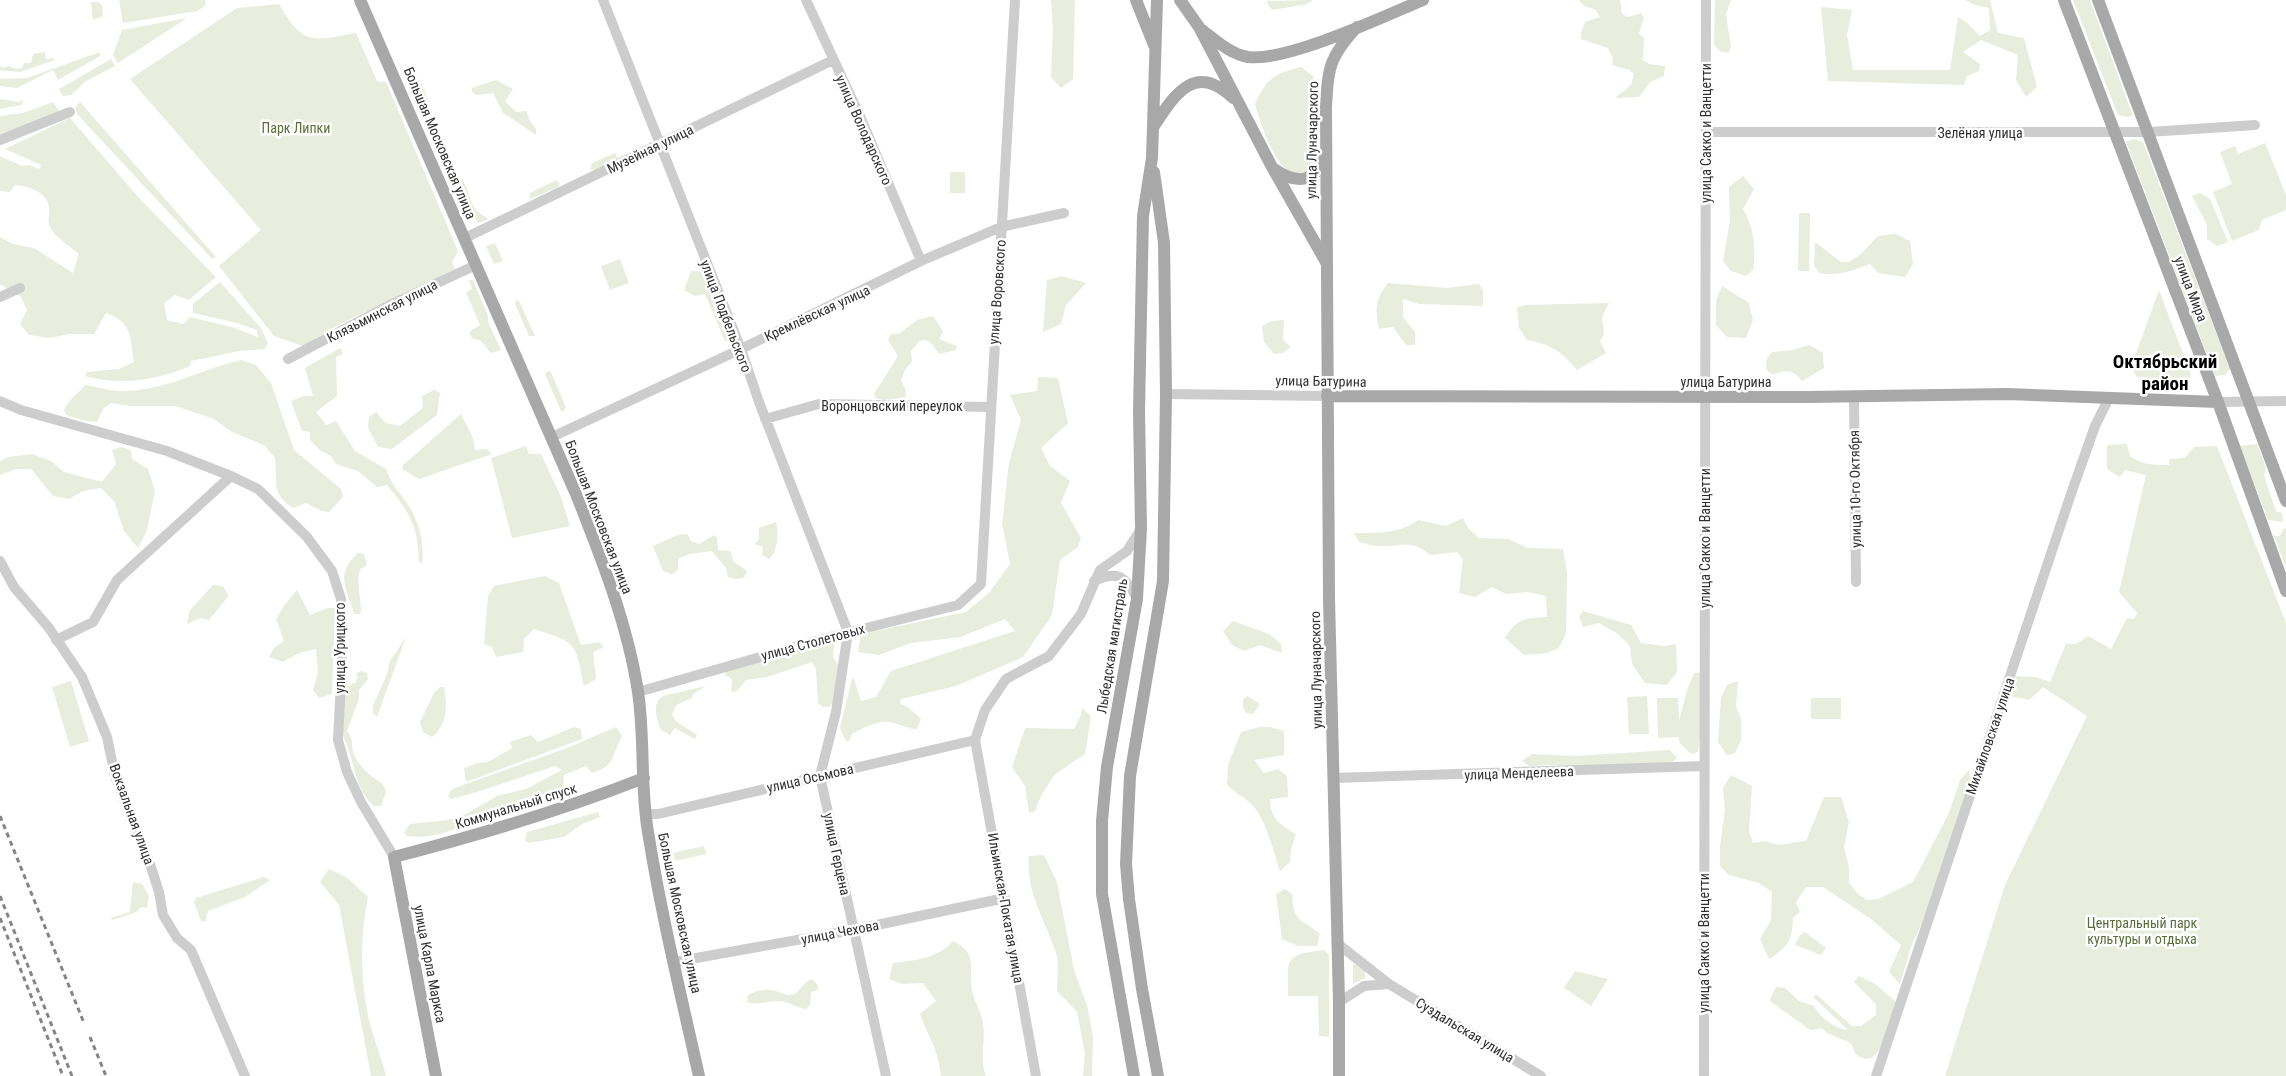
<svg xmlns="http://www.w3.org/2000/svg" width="2286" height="1076" viewBox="0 0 2286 1076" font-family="'Roboto Condensed',sans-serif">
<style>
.green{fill:#e8eddd}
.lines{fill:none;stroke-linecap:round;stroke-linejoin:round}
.minor{stroke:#cdcdcd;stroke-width:10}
.major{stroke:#a8a8a8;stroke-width:12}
.rail{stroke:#858585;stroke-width:3;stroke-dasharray:5 4;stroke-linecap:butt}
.labels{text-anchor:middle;stroke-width:5;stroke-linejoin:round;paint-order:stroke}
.park-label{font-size:14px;fill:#5a6d3b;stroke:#fff}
.street-label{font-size:14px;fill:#303030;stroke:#fff}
.district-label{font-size:19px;font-weight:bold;fill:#000;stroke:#fff}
</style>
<rect width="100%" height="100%" fill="#fff"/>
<path class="green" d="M119,0h86l1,5 -9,6 -74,12z
M1051,0h24l-2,79 -12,9 -10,-11 2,-46z
M1313,0l-6,4 -35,6 -6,-9z
M1579,0h41l2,14 6,3 13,-4 3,5 -5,15 5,5 -1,22 6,4 16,2 -1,10 -14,6 -11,15 -24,1 16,-13 3,-11 -5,-4 -17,-5 1,-7 -5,-10 -27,-9v-7l4,-10 15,-5 -4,-7 -12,-4z
M1715,0h16l-5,14 5,33 -2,5c-7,2 -11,-2 -15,-8z
M1965,0h25l8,33 26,5 13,49 -11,10 -10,-17 2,-25 -37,-15 -18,12 17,12 -1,7 -12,5 -3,9 -136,-4 -7,-74 31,3 -5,25 6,35h97l8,-53 8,5 14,14 10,-6 -1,-22 -14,-3z
M2073,0h17l43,116 -7,1 -8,-2z
M91,2h7l4,3 1,11 -10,4z
M279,4c24,42 33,37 77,29l21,48 9,1 72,169 -6,11 3,7 -111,53 -41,24 -29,-10 -55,-70 42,-36 -131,-151 107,-71z
M187,18l-69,45 -5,-8 9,-25z
M45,52l1,7 7,-1 2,2 -35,12 -20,-2v-4l3,2 6,-2 7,3 6,-1 2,-5h7l2,-9z
M100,52v4l-42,24 -5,-10 -36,18 -17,-2v-7l27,-1z
M111,59l4,7 -29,15 -15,14 -8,1 -4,-7z
M1301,67l12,9 3,85 -6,10c-6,1 -13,3 -19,1 -17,-6 -31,-51 -36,-68 10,-24 20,-31 46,-37z
M412,73c9,5 21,35 18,44l-20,-36v-6z
M496,80l17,9 -8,12 11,11 10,-1 5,12 5,6v6l-33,-22 -10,-20 -16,2 -5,-3v-4z
M0,99l19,3 4,-3 -1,6 -22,4z
M53,102l7,11 -60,21v-18l23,-3z
M80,102l136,155 -4,2 -134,-144 -3,-7z
M70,118l69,80 77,79 -27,23 -14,-5 -11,8 3,17 16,4 7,-7 45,11 23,9 -1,-7 -20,-7 -44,-10v-9l27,-22 41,46 7,15 -3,6 -26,2 -48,10 -1,5c-33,14 -70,20 -105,10l2,-4 32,-3 15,-7c-4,-25 -1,-39 -28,-49l-12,21h-26l-18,4 -21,-3 -9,-11 7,-14 -6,-13 -21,-13v-47l13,7 21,4 39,25 6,-19c-9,-8 -25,-17 -29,-27 -3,-7 0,-13 -1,-20 -2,-15 -21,-21 -34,-22l-5,7 -10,-1v-35l22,10 8,-1 9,4 2,-4 -36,-16z
M2134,139l9,3 87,227 -5,6 -10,1 -89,-234z
M2265,143l21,52v15l-24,10 -3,10 -27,11 -19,-49 19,-8 -12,-32 15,-6 3,8z
M615,153l3,6 -20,10 -8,1 2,-7z
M950,172h15v21h-15z
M454,174c16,6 13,28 24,38 3,3 7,4 10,7l-9,4c-5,-3 -25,-42 -25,-49z
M1743,176l11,13 -11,20c11,17 13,40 10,61l-7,6 -15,-5 -8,-10 7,-41 -1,-33z
M556,180l4,4 -2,3 -28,12v-6z
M2200,193l10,6 18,43 -11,4 -10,-7v-14l-15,-29z
M1799,213h11l-1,58h-11z
M1896,234l14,7 3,23 -8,13 -27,-4 -8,-9c-18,7 -32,12 -51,9l-5,-8 1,-23 26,20h8l12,-8 17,-18z
M495,243l8,18 -9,3 -8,-18z
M620,259l9,24 -19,7 -9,-24z
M691,271l15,1 27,70 -8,-1 -20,-47 -10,2 -11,-6z
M1061,276l25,7 -20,22 -5,19 -18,8 4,-52z
M469,280h4l15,36v6l13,28 -10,3 -10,-12 -9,-3 -3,-6 11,-7 -14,-33 6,-3z
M1388,283l59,5 32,-4 4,6v16l-64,-2 -16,-5v18l12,15v13h-9l-13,-18 -14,2c-4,-20 -4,-30 9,-46z
M1722,286l27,17 4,17 -7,18 -19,-1 -11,-12v-24z
M2159,290l32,85 -3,4 -51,-2 -6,-10z
M516,300l3,1 16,35h-6l-14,-32z
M1609,303l-7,14 2,17 -4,7 6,12 -29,17c-16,-19 -25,-25 -50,-30l-8,-12 -2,-20 9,-3z
M933,316l10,15 -4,8 18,7 -1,4 -17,4 -7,-10 -6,-4 -6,1 -9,10 1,11 -6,6 -5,12 5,10 -1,8 -22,2 -7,-2 -2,-4 24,-38 -10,-16 3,-6h8l18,-14z
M1284,320l-1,20 8,7 -8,6 -9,1 -10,-12 -2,-16 10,-5z
M1809,345l14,8 1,15 -22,13c-9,-11 -16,-12 -29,-6l-7,-6 1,-11 5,-6 21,-2z
M340,348l3,5 -7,4 1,39 -21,16 10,13 10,-4 19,30 31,18c6,17 14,23 23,37 10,16 16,39 13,57l-3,-1c-1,-36 -9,-49 -32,-77l-10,2 -19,-16 -22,-7 -5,-8 -11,-6 -10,-10v-8l-8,-1 -11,-30 12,-5h10l-8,-28z
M241,360l15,5 15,18 23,67 47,39 2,8 -14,15 -7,-1 -16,-8 -13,5c-23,-15 -15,-26 -18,-50l-11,-13 -32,-13 -18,-13 -39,-13h-45l-19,-3 -8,6 -6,13 -11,-1 -20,-6 -2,-5c5,-11 14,-16 21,-25 13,2 28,7 41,6 40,-1 76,-22 115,-31z
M548,371l3,1 15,36 -2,3h-3l-16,-37z
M1038,377l20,1 10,45 -27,25 9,18 20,15 -9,22 20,35 -3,9 -18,13 -8,55 -29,42 -67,29 -55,13 -1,5 8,3 13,12 -4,10c-10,0 -17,-5 -27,-7 -13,-2 -27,6 -38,12l-3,7h-3l-6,-13 12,-49h2l7,22 15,-4 15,-26 124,-40 -10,-12 -45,18 -49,6 -32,12 -21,-3 3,-18 105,-22 23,-19 21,-29 -8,-40 7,-61 12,-43 -11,-25 27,-4z
M434,390l6,3 -3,22 -45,34 -14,-2 -10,-19 1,-11 7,-5 10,11 14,3 23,-18 -1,-12z
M461,414l12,24 2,12 12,-1 5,5 -73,25 -17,-10 1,-4z
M2127,444l3,12c12,9 24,9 39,9l1,-6 15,-1 9,-11 23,-1 69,177v453h-341l60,-191 82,-169 -44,-29 -14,13 -19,-4 4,-20 22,1 14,5 16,-38h10l12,-8 23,13 16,-31 7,1 3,-6 -18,-21 27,-117 -21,-5 -5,7 -13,-8v-24z
M2257,444l9,24 -2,8 12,35 6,2 1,9 -15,-2 -28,-74z
M526,446l3,8h12l20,43 9,29 -58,12 -21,-80z
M122,447l9,3 1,9 16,10 7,22 -8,39 -9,18 -14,-17 -10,-30 -13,-13 -18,3 -14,8 -16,-3 -22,-27h-15l-16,6v-14l8,-4 24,-3 19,7 13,11 38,10 14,-18 -4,-14z
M1463,518l5,10 11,10 29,1 20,9 35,1 4,24 -1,60 -7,15 -12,5 -23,2 -19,-17c13,-21 20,-19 42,-21l-1,-21 -18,-4 -22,2 -14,-7 -17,10 -16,-4 4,-34 -6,-7 -27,3c-21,-18 -29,-7 -52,-9 -6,0 -13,-3 -19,-4l-5,-9c21,0 46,1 64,-13l28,6z
M776,522c3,10 2,30 -7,37l-7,-4 1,-8 -8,-3 4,-5v-11z
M2284,528l2,1v39l-12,-32h6z
M687,534l4,7 8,3 15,-9 3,3 1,12 12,1 4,11 13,9 -3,7 -9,1 -7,-2 -2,-9 -14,-17 -23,3 -11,5v11l-6,4 -9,-3 -10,-25 25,-11z
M358,553l6,1 3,11 -7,4 -2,9 3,32 -1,4h-6c-7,-26 -20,-39 4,-61z
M545,576l14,7 22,62 18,-3 5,5 -11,5 3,27 -12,7c-9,-45 -7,-43 -50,-57l-10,10 -1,13 -27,5 -4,-10 -8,-3 4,-48 6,-10z
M213,585l10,1 5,9 -1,3 -18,22 -9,-2 -13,6 3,-14z
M297,590l13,25 18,-7h7l-3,86 -13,4 -6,-8 5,-18 -2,-23 -17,4 -16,9 -14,-5 5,-9 10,-7 -8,-22 10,-16z
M1583,611l48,14 10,18 23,3 12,-2 1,28 -10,13 -22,-2 -13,-19 -2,-18 -12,-12 -19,-11 -16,4 -4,-10z
M1233,621l36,13 12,10 1,9 -22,-8 -16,6 -12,-6 -9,-14z
M406,637l-29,80 -4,-4v-7l14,-32 3,-13z
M831,641l3,4 -1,12 5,7v6l-4,32 -5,5h-6l-5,-4 -2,-34 -4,-7 -45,15 -21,3 -10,12 -5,-1 1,-12 -7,-4 2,-6z
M361,671l6,2 1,6 -9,11v9l-12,32c8,10 3,17 8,26 6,12 17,20 28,27l3,8 -5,14h-7c-17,-14 -18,-35 -25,-55 -1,-6 -6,-12 -6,-18 -1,-14 0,-34 5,-47l8,-4 2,-5 -2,-3z
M1701,672l1,52 -4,28 -7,2 -11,-11 -2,-6 -20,1 -1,-40h21l1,23 8,-31 7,-17z
M71,681l18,60 -19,6 -18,-60z
M1738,681l-2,25 5,13v21l-6,13 -8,2 -9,-13 3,-45 6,-12z
M706,686l-13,8 -1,4 -16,7 -4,10 4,6 21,14 -2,4 -20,-11 -5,7 -10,-6c-3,-12 -9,-25 3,-33z
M440,687h4c3,18 4,38 -12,50l-9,-5 -3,-10 14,-29z
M1247,696l13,8 -7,10 -7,-1 -3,-5v-8z
M1647,696l2,38h-20l-2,-37z
M1811,698h30v21h-30z
M1082,708l9,8 -6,38 -31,21 -13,21 -6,15 -6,2 -4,-27 -13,-19 13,-39 49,1 7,-14z
M574,727l7,2 1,10 -116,43 -2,-14 13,-5 11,-1 24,-14 -2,-6 21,-7 7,7z
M616,727l6,9c-11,20 -5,29 -30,37l-6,-7 -22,9 -1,12c-24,12 -49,20 -75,29 -27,10 -51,24 -81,20l-3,-3 6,-9 37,-4 19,-6 31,-18 29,-7 36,-19 -7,-4 -78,26 -26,7 -3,-3 4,-7 115,-41z
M1259,727h11l14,4v24l-30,5 10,13 14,-4 9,7 1,21 -18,2c1,20 9,25 26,35l-5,15 -1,13 -10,9c-6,-18 -15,-57 -31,-69 -7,-6 -15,-10 -22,-17l1,-20 13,-33z
M1670,750l7,8 -9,7 -52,-1 -34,5 -28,-4 -25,1 -7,-5 10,-7 43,2z
M1969,770l1,11 -25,79 -16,47 -18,40 -11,37 -11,-12 12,-27 -30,-26 -48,-32h-17l-10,15 4,10 -7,6c-1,23 -5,29 -24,41l-9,-20 11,-19 1,-28 -13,-9 -30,-8 -9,-9v-19l5,-38 -2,-21 8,-13 21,11 -3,45 4,12 12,-2 13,4 28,-4 18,-44h17l8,25 -5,25 5,20v16l10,12 8,5 11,-1 35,-17 36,-69 11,-33z
M598,812l2,5 -18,7 -18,13 -34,6 -5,-2 2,-9z
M704,846l2,8 -31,7 -2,-8z
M1044,855l13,27 17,88 13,35 6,31 -1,40h-9l2,-22 -8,-42 -20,-21c0,-11 2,-25 0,-35 -10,-34 -32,-63 -28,-100z
M329,869l17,8 22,20c-8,39 -8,80 0,119 5,21 13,40 18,60h-15l-32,-171 -19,-23z
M264,877l6,3 -25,17 -37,14 -3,11 -4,-1 -7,-19 2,-4z
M133,882l9,2 7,12 -2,12 -6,-1 -5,5 -23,8 -3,-2 20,-6z
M1285,889l7,5c2,30 8,23 28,40l-3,12h-19l-16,-7 -6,-45z
M1805,932l21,16 -5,7 -26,-10 5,-10z
M953,941c26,12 15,28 19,49 2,11 9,21 11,33 3,18 -4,35 3,53h-45c-3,-28 -12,-37 -21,-62l16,-13 -13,-18 -22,1 -12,-5 4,-16c23,-3 44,-4 60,-22z
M1324,950l5,5v82l-10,-1 -1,-40h-30c0,-38 -5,-41 36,-46z
M1353,963l12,8v7l-12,6z
M1575,971l33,8 -17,27 -27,-18z
M1859,976l15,7 22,19 -13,44 -11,12 -7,1 -9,-4 -5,-12 -24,-10 -5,-5 -10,2 -3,-1 -38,-27 -1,-3 6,-12 9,1 14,13 15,5c6,12 22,23 34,24l-34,-32v-3h3l35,31h9l15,-11v-11l-22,-22z
M812,979l6,6v5l-7,2 -1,13 -4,4c-10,-1 -18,-8 -27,-8 -15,0 -17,5 -32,1l1,-7c9,-5 20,-7 31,-3 3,1 8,3 11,3 9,0 13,-14 22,-16z"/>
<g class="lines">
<path class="minor" d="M603,0l138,349 18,53 89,230 -12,80 -16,64 66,300
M806,0l53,114 62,147
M1706,132h443l106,-7
M0,140l70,-28
M465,238l368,-178
M0,297l20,-9
M288,359l102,-54 86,-40
M1166,394l161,2
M1854,397l2,185
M0,401l21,9 146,41 64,25 27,13 49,48 25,34 9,28 1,63 -4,78 9,32 14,30 33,55
M2218,402l68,-1
M765,419l54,-15 171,3
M552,437l189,-88 180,-88 80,-34 63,-14
M0,561l14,26 35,41 33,49 25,60 8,39 35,88 9,28 4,23 14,23 14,12 54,126
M1094,581c24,-11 32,-5 43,18
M56,640l37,-18 24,-42 114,-104
M638,692l196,-56 124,-31 23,-21 34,-584
M1333,778l371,-12
M645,814h13l317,-74
M1338,944l51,40 152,92
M674,962l179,-32 152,-32
M1339,1002l25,-16 25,-2
M1036,1076l-61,-336 10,-30 21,-31 43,-23 32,-42 19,-44 27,-19 14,-22
M1704,1076l2,-1076
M1876,1076l195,-582 24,-68 14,-28"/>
<path class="major" d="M360,0l216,494c25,63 52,131 62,198 7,46 2,94 10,140 13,82 33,163 51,244
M1136,0l18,45
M1180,0l19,27 73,140 54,95
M2064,0l154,402 68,189
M2098,0l188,501
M1202,30c15,11 28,24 46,27 39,5 137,-41 175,-57
M1154,126c21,-32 41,-64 79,-28
M1274,169c21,15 42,15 50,-13
M1154,172l10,71 2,151 -3,187 -33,195 -4,88 3,35 13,90 16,87
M1327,396l481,1 199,-3 211,8
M436,1076l-42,-219c85,-22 169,-47 250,-79
M1134,1076l-32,-182v-73l5,-54 30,-168 4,-71 -2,-117 4,-195 9,-58 5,-158
M1339,1076v-74l-10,-404 -3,-490c2,-40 3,-51 31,-81"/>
<path class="rail" d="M0,816l84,207
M0,896l72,180
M0,918l63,158
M90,1037l16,39"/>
</g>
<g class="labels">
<g class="park-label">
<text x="296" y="133">Парк Липки</text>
<text x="2142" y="928">Центральный парк<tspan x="2142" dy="16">культуры и отдыха</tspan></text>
</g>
<g class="street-label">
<text transform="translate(864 130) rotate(66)" y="5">улица Володарского</text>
<text transform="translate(1706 133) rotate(-90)" y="5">улица Сакко и Ванцетти</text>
<text x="1980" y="138">Зелёная улица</text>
<text transform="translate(1312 140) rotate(-89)" y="5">улица Луначарского</text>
<text transform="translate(440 143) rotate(67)" y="5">Большая Московская улица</text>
<text transform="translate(650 149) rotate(-26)" y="5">Музейная улица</text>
<text transform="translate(2191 289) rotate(69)" y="5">улица Мира</text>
<text transform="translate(997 292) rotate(-86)" y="5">улица Воровского</text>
<text transform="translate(382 311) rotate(-27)" y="5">Клязьминская улица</text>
<text transform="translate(817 313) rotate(-25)" y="5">Кремлёвская улица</text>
<text transform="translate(726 316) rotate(69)" y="5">улица Подбельского</text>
<text transform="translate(1321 381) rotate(1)" y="5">улица Батурина</text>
<text x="1726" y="387">улица Батурина</text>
<text x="892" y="411">Воронцовский переулок</text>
<text transform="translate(1855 489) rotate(-91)" y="5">улица 10-го Октября</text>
<text transform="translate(599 517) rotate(69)" y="5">Большая Московская улица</text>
<text transform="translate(1705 538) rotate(-90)" y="5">улица Сакко и Ванцетти</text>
<text transform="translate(813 642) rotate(-15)" y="5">улица Столетовых</text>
<text transform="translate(1112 646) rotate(-81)" y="5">Лыбедская магистраль</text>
<text transform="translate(340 648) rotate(-90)" y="5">улица Урицкого</text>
<text transform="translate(1316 670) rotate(-91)" y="5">улица Луначарского</text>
<text transform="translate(1990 736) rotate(-71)" y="5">Михайловская улица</text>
<text transform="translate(1519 773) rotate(-2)" y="5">улица Менделеева</text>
<text transform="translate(810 778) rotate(-13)" y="5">улица Осьмова</text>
<text transform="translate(516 806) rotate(-17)" y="5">Коммунальный спуск</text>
<text transform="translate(132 814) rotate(70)" y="5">Вокзальная улица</text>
<text transform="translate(837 854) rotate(78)" y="5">улица Герцена</text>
<text transform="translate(1006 908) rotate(80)" y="5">Ильинская-Покатая улица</text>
<text transform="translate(680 913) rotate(78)" y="5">Большая Московская улица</text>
<text transform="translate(840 932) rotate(-11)" y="5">улица Чехова</text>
<text transform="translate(1704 943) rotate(-90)" y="5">улица Сакко и Ванцетти</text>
<text transform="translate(430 964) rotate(79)" y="5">улица Карла Маркса</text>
<text transform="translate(1465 1030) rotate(31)" y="5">Суздальская улица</text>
</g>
<g class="district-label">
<text x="2165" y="368">Октябрьский<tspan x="2165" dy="22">район</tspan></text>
</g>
</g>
</svg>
